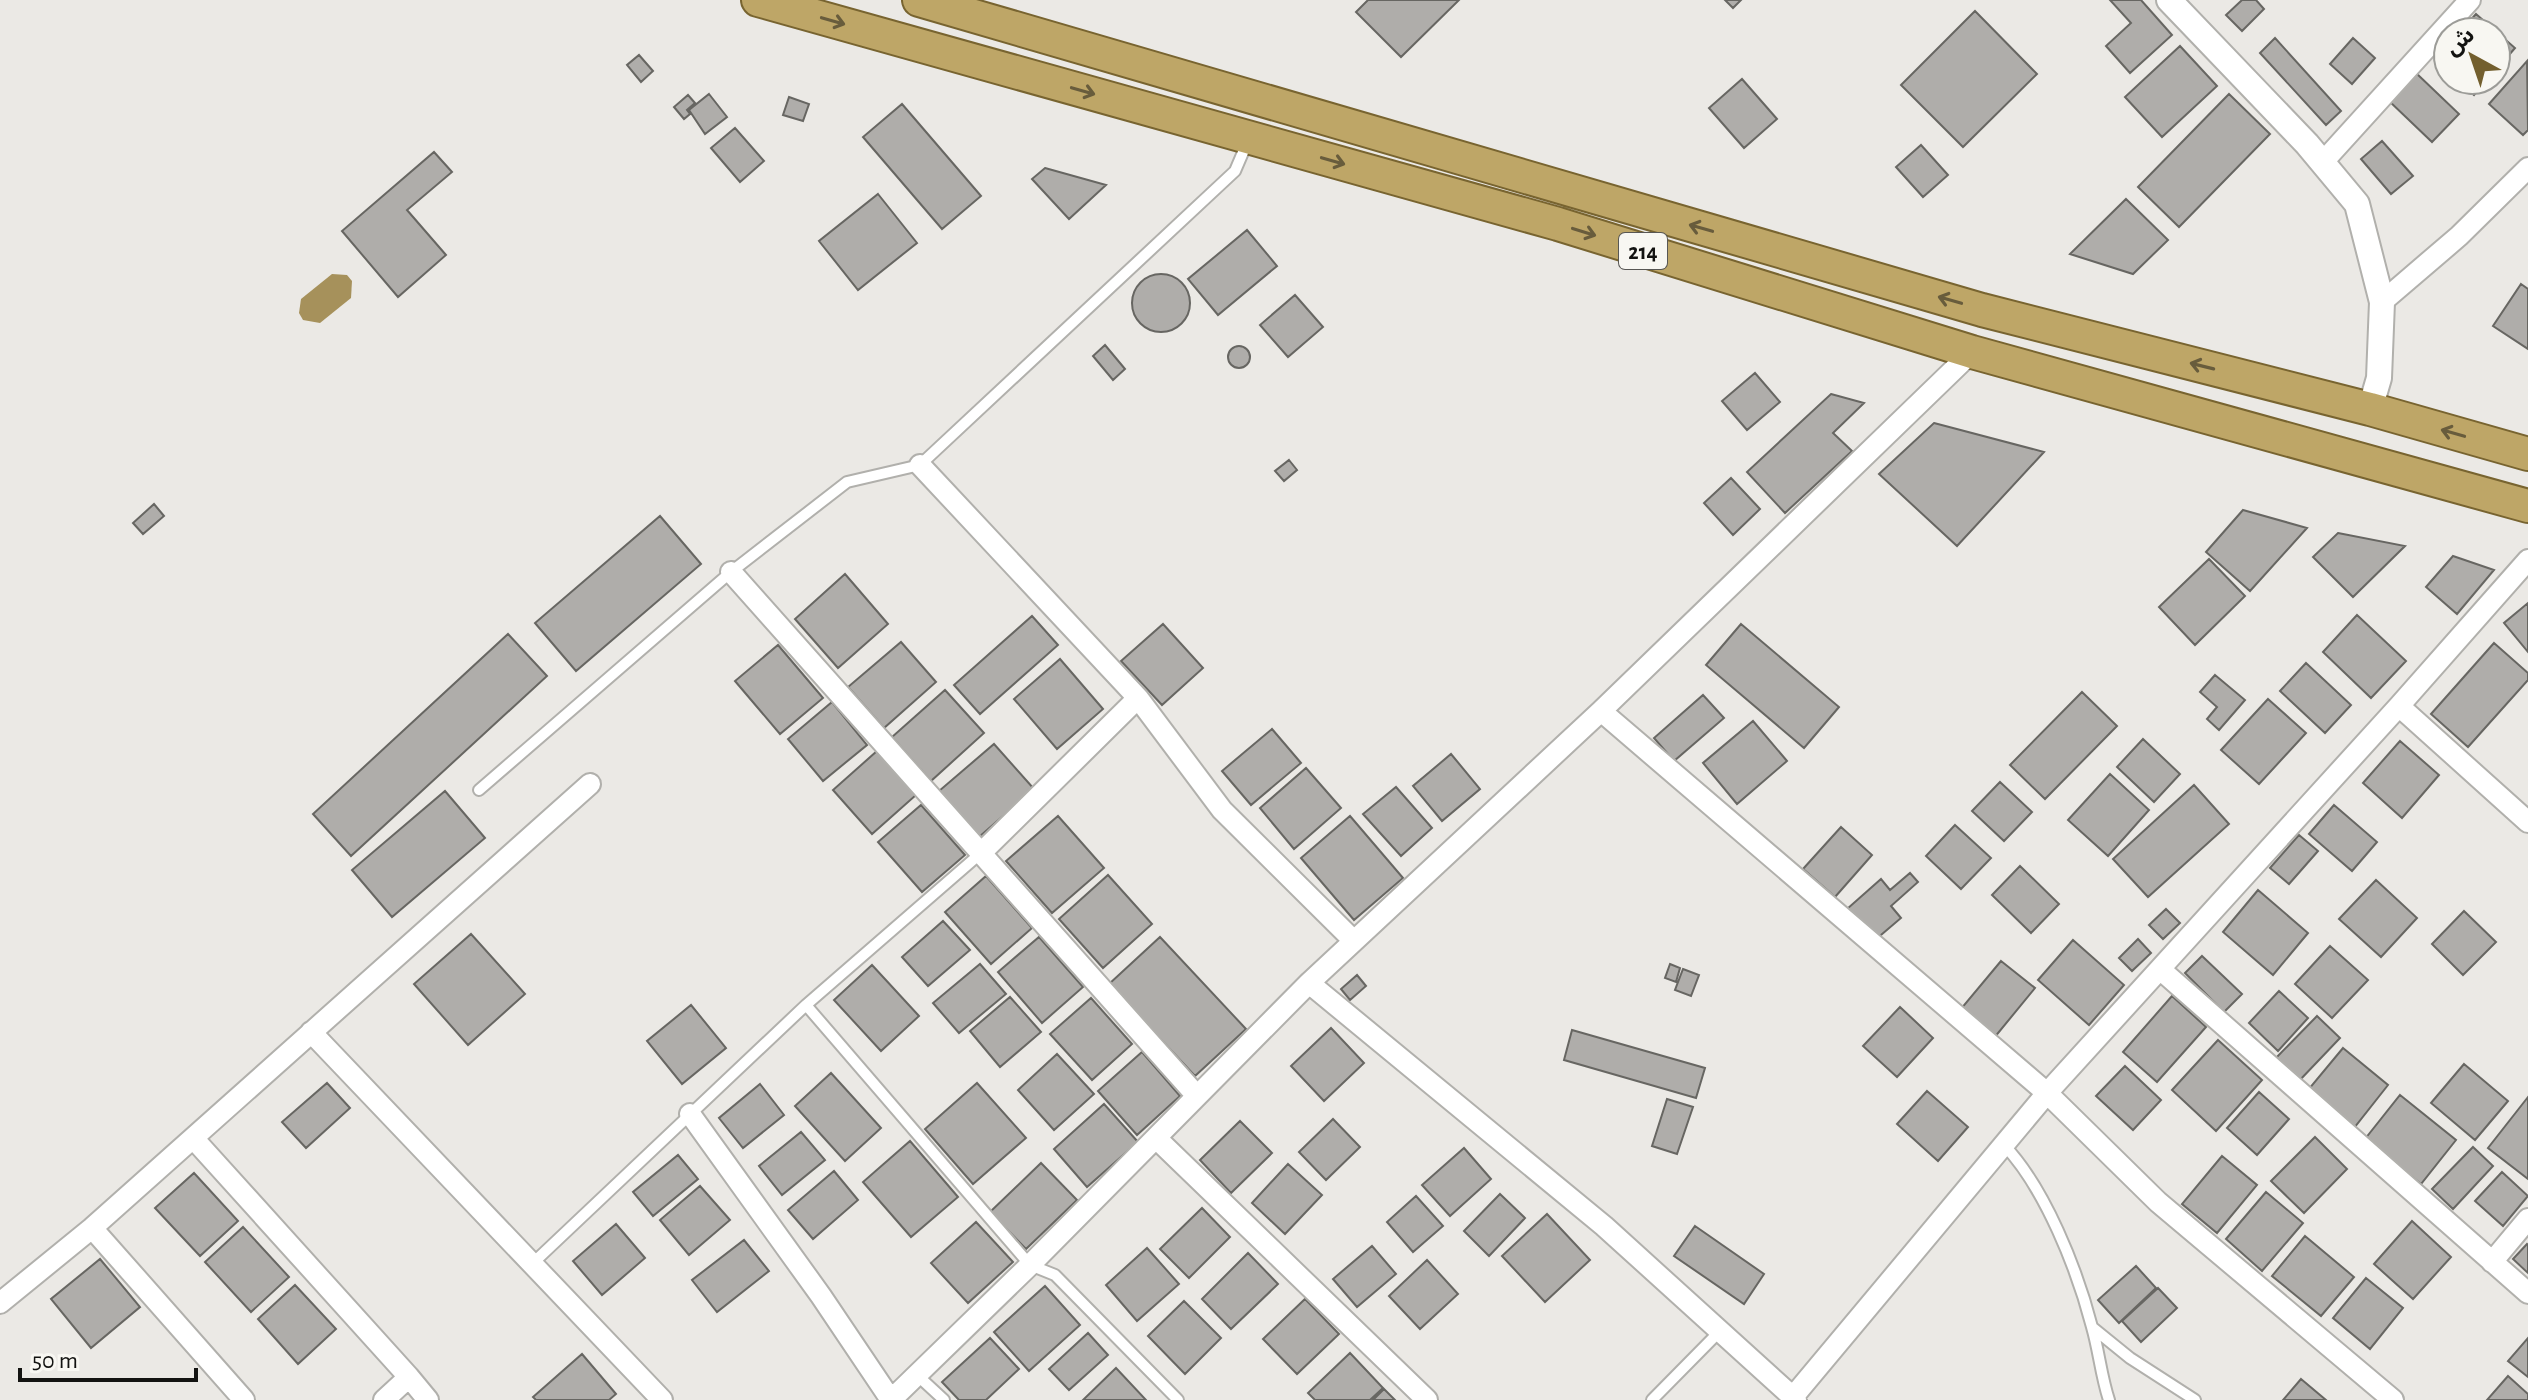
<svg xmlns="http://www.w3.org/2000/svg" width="2528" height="1400" viewBox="0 0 2528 1400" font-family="'Alegreya Sans','Noto Sans Arabic',sans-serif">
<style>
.water{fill:#a6915b}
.building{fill:#afadaa;stroke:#676662;stroke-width:2}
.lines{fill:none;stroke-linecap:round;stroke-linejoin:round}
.service-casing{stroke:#b1b0ac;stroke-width:14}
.minor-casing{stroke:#b1b0ac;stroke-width:24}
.tertiary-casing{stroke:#b1b0ac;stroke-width:28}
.trunk-casing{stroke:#786430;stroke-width:36}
.service{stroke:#fff;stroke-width:10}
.minor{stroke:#fff;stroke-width:20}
.tertiary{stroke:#fff;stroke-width:24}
.trunk{stroke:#bea667;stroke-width:32}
.oneway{stroke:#685c3c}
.labels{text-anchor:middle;stroke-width:7;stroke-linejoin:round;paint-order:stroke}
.shield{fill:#f8f7f2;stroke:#585754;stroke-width:2}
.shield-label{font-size:22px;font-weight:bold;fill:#131311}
</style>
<rect width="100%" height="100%" fill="#ebe9e5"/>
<path class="water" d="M332,274l15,1 5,6 -1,17 -31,25 -17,-3 -4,-7 2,-14z"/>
<path class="building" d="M1368,0h91l-58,57 -45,-45z
M1725,0h16l-8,8z
M2110,0h31l31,35 -42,38 -24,-27 25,-23z
M2242,0h14l8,9 -22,22 -16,-16z
M1975,11l62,63 -74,73 -62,-62z
M2476,14l39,34 -19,22v-38h-36z
M2275,38l66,73 -15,14 -66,-72z
M2353,38l22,20 -23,26 -22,-20z
M2180,46l37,40 -55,51 -37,-40z
M2448,46v26l-13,-11z
M639,55l14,16 -12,11 -14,-17z
M2527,61l1,69 -5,5 -34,-31z
M2415,72l44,42 -27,28 -44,-42z
M1742,79l35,40 -33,29 -35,-40z
M2457,80h30l-13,15z
M709,94l18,23 -22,17 -16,-24z
M2229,94l41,40 -91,93 -41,-40z
M688,95l7,8 -8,7 3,4 -6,5 -10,-12z
M789,97l20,7 -6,17 -20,-6z
M902,104l79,92 -39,33 -79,-92z
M735,128l29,33 -24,21 -29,-34z
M2382,141l31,35 -22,18 -30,-35z
M1921,145l27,30 -25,22 -27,-30z
M434,152l18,20 -45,38 39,45 -48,42 -56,-66z
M1045,168l61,17 -37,34 -37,-40z
M878,194l39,49 -59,47 -39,-49z
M2126,199l42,41 -35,34 -63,-20z
M1247,230l30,36 -59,49 -30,-36z
M1132 303a29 29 0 1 1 58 0a29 29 0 1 1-58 0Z
M2521,284l7,5v60l-35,-23z
M1295,295l28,32 -35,30 -28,-32z
M1105,345l20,24 -12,11 -20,-24z
M1228 357a11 11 0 1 1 22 0a11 11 0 1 1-22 0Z
M1755,373l25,29 -33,28 -25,-29z
M1831,394l33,9 -31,30 19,18 -67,62 -38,-41z
M1934,423l110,29 -87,94 -78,-72z
M1289,460l8,10 -13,11 -9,-10z
M1731,478l29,31 -27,26 -29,-32z
M154,504l10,12 -21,18 -10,-11z
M2243,510l64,18 -57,63 -44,-39z
M660,516l41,48 -125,107 -41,-48z
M2338,533l67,13 -52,51 -40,-40z
M2453,556l41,14 -37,44 -31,-27z
M2209,559l36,37 -50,49 -36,-38z
M845,574l43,50 -50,44 -43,-49z
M2528,603v49l-24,-29z
M2357,615l49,46 -35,37 -48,-46z
M1032,616l26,29 -78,69 -26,-29z
M1163,624l40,44 -41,37 -41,-44z
M1741,624l98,83 -35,41 -98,-83z
M508,634l39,42 -196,180 -38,-42z
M901,642l35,40 -52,46 -36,-41z
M2494,643l34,30v7l-60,67 -37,-33z
M778,645l45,53 -43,36 -45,-53z
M1060,659l43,50 -46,40 -43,-50z
M2306,663l45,42 -26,28 -45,-42z
M2215,675l30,25 -26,30 -12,-11 10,-12 -17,-15z
M945,690l39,43 -53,48 -39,-44z
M2082,692l35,34 -72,73 -35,-34z
M1703,695l21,23 -50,43 -20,-23z
M2268,699l38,34 -47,51 -38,-34z
M832,702l35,43 -44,36 -35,-42z
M1753,721l34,40 -50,43 -34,-41z
M1272,729l29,34 -50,42 -29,-34z
M2143,739l37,35 -26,28 -37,-35z
M2400,741l39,34 -37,43 -39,-35z
M994,744l40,45 -55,48 -40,-46z
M877,751l39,44 -44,39 -39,-44z
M1451,754l29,35 -38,32 -29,-35z
M1306,768l35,40 -47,41 -34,-41z
M2110,774l39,36 -41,46 -40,-36z
M2000,782l32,30 -28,29 -32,-30z
M2194,785l35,39 -81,73 -35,-38z
M1396,787l36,41 -31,28 -38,-42z
M445,791l40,47 -93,79 -40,-47z
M921,805l44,50 -43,37 -44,-50z
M2334,805l43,37 -25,29 -43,-37z
M1058,816l46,52 -52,45 -46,-52z
M1350,816l53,62 -49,42 -53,-62z
M1955,825l36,33 -30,31 -35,-33z
M1841,827l31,28 -37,42 -32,-28z
M2299,835l19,16 -29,33 -19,-16z
M2020,866l39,38 -28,29 -39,-38z
M1910,873l8,9 -27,24 10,12 -26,22 -28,-31 34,-30 9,11z
M1108,875l44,49 -49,44 -44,-49z
M986,876l46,52 -41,36 -46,-52z
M2376,880l41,38 -36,39 -42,-38z
M2258,890l50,43 -35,42 -50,-43z
M2166,909l14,14 -17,16 -14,-14z
M2464,911l32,31 -33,33 -31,-31z
M943,921l27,29 -42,36 -26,-29z
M471,934l54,60 -57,51 -54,-61z
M1039,937l44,50 -41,36 -44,-51z
M1160,937l86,92 -51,47 -86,-92z
M2138,939l13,14 -19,18 -13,-13z
M2073,940l51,45 -35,40 -51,-45z
M2330,946l38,34 -36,38 -37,-34z
M2202,956l40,38 -18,18 -39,-39z
M2001,961l34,27 -41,50 -34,-28z
M980,964l26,30 -47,39 -26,-30z
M1670,964l10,4 -4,14 -11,-4z
M872,965l47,51 -38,35 -47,-51z
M1683,969l16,6 -8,21 -16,-6z
M1357,975l9,11 -16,14 -9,-11z
M2279,991l29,27 -30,33 -29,-28z
M2172,996l34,31 -49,55 -34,-30z
M1010,997l31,35 -41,35 -30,-36z
M1091,998l41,46 -40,36 -42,-46z
M691,1005l35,43 -44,36 -35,-43z
M1900,1007l33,31 -36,39 -34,-31z
M2317,1016l23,22 -42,44 -24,-22z
M1331,1028l33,35 -40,38 -33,-35z
M1572,1030l133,38 -9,30 -132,-38z
M2218,1040l44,40 -46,51 -44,-41z
M2343,1048l45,37 -34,43 -46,-38z
M1142,1052l38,44 -43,39 -39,-44z
M1057,1054l37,40 -40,36 -36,-40z
M2464,1064l44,37 -33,39 -44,-37z
M2125,1066l36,34 -28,30 -37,-34z
M831,1073l50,55 -36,33 -50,-55z
M327,1083l23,25 -44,40 -24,-26z
M977,1083l49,55 -53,46 -48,-55z
M760,1084l24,31 -41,33 -24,-30z
M1927,1091l41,36 -30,34 -41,-37z
M2259,1092l30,27 -32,36 -30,-27z
M2400,1095l56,45 -35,44 -56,-45z
M2528,1097v82l-40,-31z
M1667,1099l26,8 -16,47 -25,-8z
M1104,1104l34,38 -51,45 -33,-38z
M1333,1119l27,28 -34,33 -27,-28z
M1240,1121l32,32 -41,40 -31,-33z
M801,1132l24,28 -43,35 -23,-29z
M2315,1137l32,32 -43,44 -33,-32z
M910,1141l48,56 -47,40 -48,-55z
M2473,1147l20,19 -40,43 -21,-20z
M1464,1148l27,31 -41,37 -28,-31z
M678,1155l20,24 -45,37 -20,-24z
M2222,1156l35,29 -40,48 -35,-29z
M1041,1163l36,37 -51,49 -36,-37z
M1288,1164l34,31 -37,39 -33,-31z
M834,1171l24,29 -45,39 -25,-29z
M2502,1172l26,24 -25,30 -28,-25z
M194,1173l44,48 -38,35 -45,-48z
M700,1186l30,34 -41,35 -29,-35z
M2266,1192l37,31 -41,48 -36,-32z
M1500,1194l25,24 -36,38 -25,-25z
M1416,1196l27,30 -30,26 -26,-30z
M1202,1208l28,29 -41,41 -29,-29z
M1547,1214l43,46 -45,42 -43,-46z
M2412,1221l39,36 -38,42 -39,-35z
M976,1222l37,40 -45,41 -37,-40z
M616,1224l29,34 -43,37 -29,-34z
M1695,1226l69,48 -20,30 -70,-48z
M243,1227l46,50 -38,35 -46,-50z
M2305,1236l49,41 -33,39 -49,-40z
M744,1240l25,31 -52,41 -25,-32z
M2527,1244l1,1v28l-15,-14z
M1372,1246l24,28 -39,33 -24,-28z
M1147,1248l32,36 -42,37 -31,-36z
M1248,1253l30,31 -47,45 -29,-30z
M100,1259l40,48 -49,41 -40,-49z
M1427,1260l31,34 -38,35 -31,-33z
M2136,1266l20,22 -37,35 -21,-23z
M2366,1278l37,30 -33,41 -37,-31z
M295,1285l41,44 -38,35 -40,-45z
M1045,1286l35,39 -51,46 -35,-39z
M2158,1288l19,20 -36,34 -19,-21z
M1305,1299l34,35 -42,40 -34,-35z
M1184,1301l37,37 -36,36 -37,-38z
M1088,1333l20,22 -39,35 -20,-21z
M990,1338l29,31 -33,31h-27l-17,-18z
M2528,1338v39l-20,-16z
M1350,1353l33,35 -13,12h-55l-7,-7z
M582,1354l34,40 -7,6h-73l-3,-3z
M1116,1368l30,32h-63z
M2508,1376l20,18v6h-41z
M2301,1379l25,21h-43z
M1384,1389l11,11h-22z"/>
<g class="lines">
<defs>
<path id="service" d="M479,790l252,-218 116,-90 73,-17 315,-294 12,-28
M806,1005l224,260 25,10 123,125
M2004,1145c41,43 73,124 88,182 7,24 9,49 17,73
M532,1264l274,-259 175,-152
M2093,1328l37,30 65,42
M917,1375l27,25
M1652,1400l68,-69"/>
<path id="minor" d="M2322,163l148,-163
M2382,302l77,-66 69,-68
M920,465l218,233 84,112 132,131
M731,572l466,524
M2399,706l129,116
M1601,711l446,382 111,109 235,198
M981,853l157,-155
M2161,970l367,323
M1309,983l295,243 192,174
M311,1032l351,368
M690,1114l131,182 70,104
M193,1138l216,239 -25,23
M1156,1138l271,262
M92,1228l152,172
M2492,1262l36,-43
M0,1303l92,-75 498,-444
M409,1377l19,23
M1793,1397l254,-304 352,-387 129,-146
M891,1400l139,-135 279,-282 292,-272 371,-359"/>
<path id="tertiary" d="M2169,0l138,144 50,60 25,98 -3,76 -9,31"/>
<path id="trunk" d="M758,0l800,224 414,128 556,154
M919,0l1063,310 388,99 158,45"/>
</defs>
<use href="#service" class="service-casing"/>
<use href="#minor" class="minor-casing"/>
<use href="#tertiary" class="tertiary-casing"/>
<use href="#trunk" class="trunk-casing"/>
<use href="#service" class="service"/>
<use href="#minor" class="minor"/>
<use href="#tertiary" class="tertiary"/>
<use href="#trunk" class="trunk"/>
</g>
<defs><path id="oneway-shaft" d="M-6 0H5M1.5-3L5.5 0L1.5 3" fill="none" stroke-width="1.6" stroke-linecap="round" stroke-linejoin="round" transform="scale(2)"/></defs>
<g class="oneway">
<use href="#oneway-shaft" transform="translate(833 21) rotate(16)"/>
<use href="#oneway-shaft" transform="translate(1083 91) rotate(16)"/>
<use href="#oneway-shaft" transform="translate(1333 161) rotate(16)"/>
<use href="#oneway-shaft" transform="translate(1701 228) rotate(-164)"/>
<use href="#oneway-shaft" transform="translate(1584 232) rotate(17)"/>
<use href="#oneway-shaft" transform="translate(1950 300) rotate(-164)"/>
<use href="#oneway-shaft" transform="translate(2202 366) rotate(-166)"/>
<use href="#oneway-shaft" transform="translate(2453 433) rotate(-164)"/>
</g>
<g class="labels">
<rect class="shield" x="1619" y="233" width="48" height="36" rx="6"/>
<g class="shield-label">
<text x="1643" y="259">214</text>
</g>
</g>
<g transform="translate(2472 56) rotate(320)"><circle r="38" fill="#f8f7f2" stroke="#9c9c98" stroke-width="2"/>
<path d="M0-6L14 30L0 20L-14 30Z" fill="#735f2e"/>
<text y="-12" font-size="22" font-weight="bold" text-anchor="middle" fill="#131311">ش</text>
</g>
<path d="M20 1368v12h176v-12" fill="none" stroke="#131311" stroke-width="4"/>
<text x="32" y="1368" font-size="24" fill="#131311" stroke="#f8f7f2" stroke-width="6" paint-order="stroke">50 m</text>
</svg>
